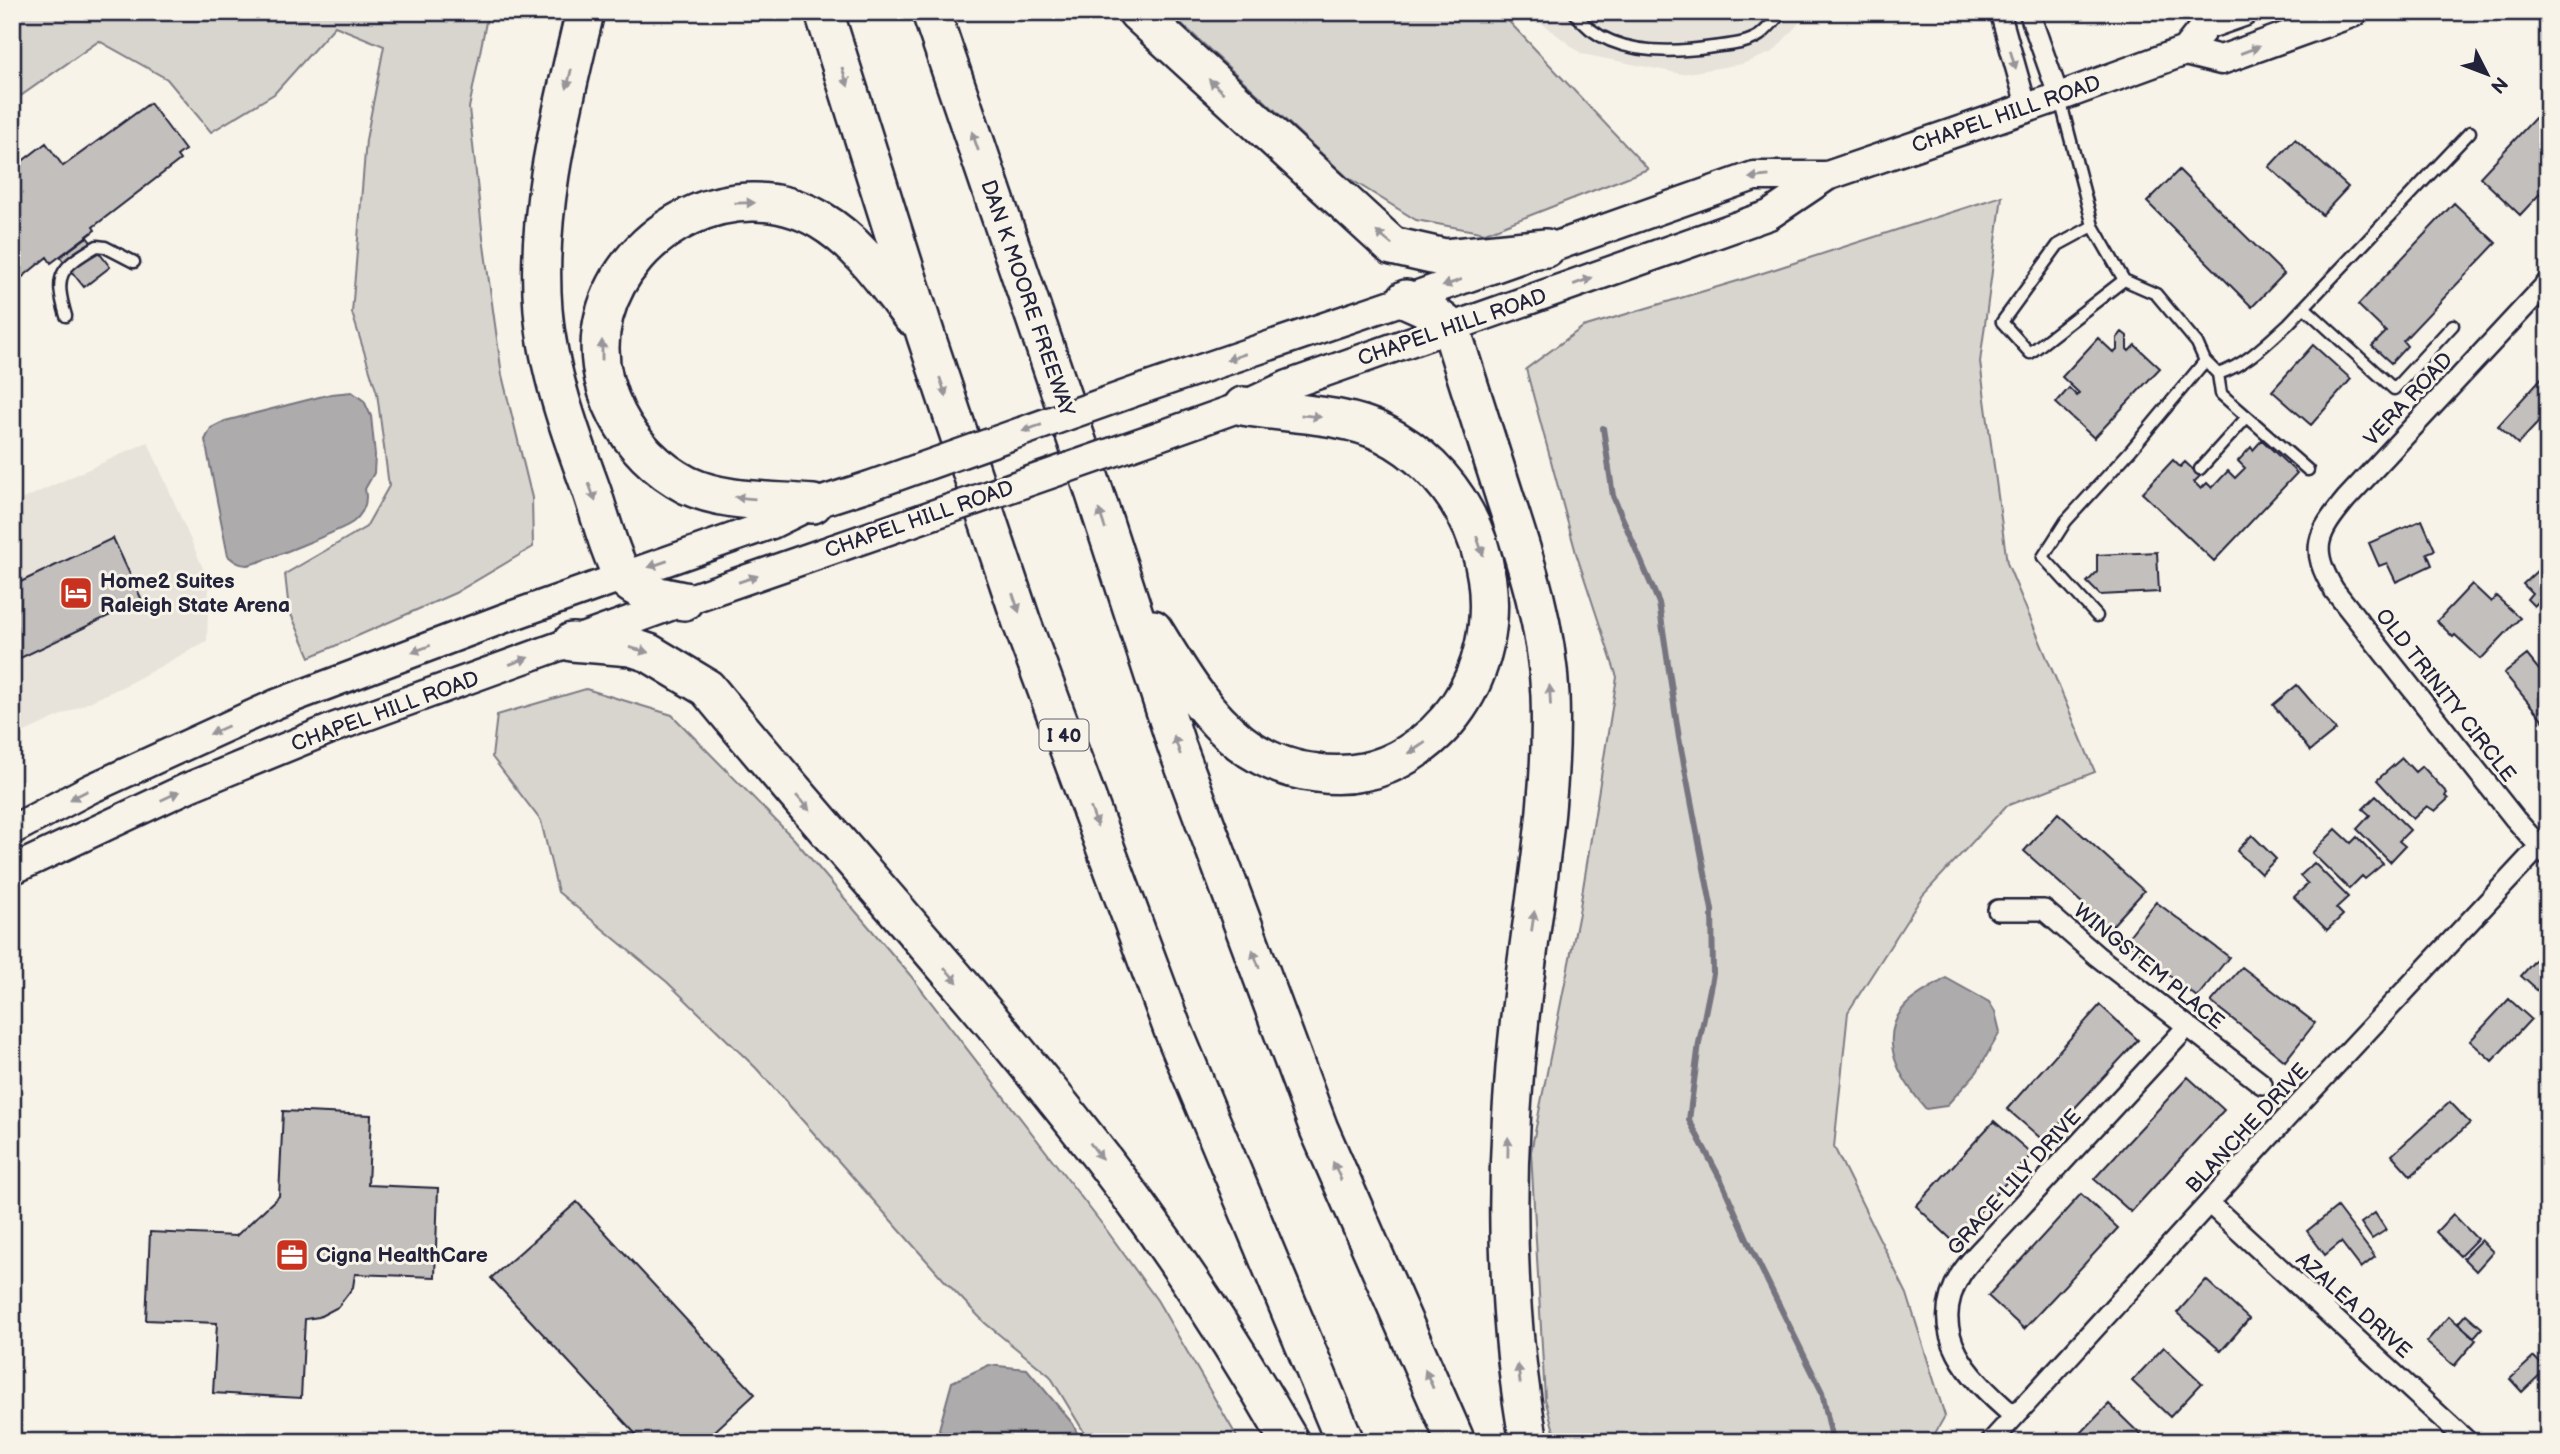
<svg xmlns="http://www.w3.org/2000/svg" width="2560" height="1454" viewBox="0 0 2560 1454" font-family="'Balsamiq Sans',sans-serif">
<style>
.built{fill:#e7e3db}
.green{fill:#d8d5cf;stroke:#7d7c85;stroke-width:2}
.water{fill:#aeabad;stroke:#76747f;stroke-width:2}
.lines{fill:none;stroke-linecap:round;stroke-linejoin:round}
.stream{stroke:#76747f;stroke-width:6}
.building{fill:#c2bfbd;stroke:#22223b;stroke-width:2}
.lane-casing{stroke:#22223b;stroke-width:15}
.street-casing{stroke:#22223b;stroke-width:24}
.secondary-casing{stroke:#22223b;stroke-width:33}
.highway-casing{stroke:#22223b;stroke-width:42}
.lane{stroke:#f7f3e8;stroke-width:10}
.street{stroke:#f7f3e8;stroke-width:19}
.secondary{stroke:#f7f3e8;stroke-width:28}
.highway{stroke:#f7f3e8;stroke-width:37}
.secondary-bridge-casing{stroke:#22223b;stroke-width:33;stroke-linecap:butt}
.secondary-bridge{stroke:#f7f3e8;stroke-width:28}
.oneway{fill:#97959a}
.labels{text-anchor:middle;stroke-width:6;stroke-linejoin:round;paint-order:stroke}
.shield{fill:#f7f3e8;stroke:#62616f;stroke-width:2}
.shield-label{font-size:19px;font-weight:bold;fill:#22223b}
.street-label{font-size:21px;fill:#22223b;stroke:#f7f3e8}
.poi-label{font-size:21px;font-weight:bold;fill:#22223b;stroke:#f7f3e8;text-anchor:start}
</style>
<rect width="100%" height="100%" fill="#f7f3e8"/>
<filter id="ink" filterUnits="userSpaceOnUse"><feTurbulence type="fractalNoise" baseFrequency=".0143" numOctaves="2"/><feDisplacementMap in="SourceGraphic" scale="14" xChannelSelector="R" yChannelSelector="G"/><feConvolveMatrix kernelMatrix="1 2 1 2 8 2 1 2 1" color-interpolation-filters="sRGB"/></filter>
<g filter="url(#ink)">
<path class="built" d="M1527,12h282l-36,40 -31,12 -60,10 -100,-20z
M148,442l61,140 -2,59 -81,44 -114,53v-234z"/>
<path class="green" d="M12,12h476l-19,96 14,130 19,137 30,123 1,49 -78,46 -145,64 -21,-47 -4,-36 81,-47 23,-41 -12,-93 -25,-80 14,-173 18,-94 -49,-20 -61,68 -63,38 -44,-53 -68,-38 -87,61z
M1169,12h331l148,157 -163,64 -69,-13 -69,-43z
M2002,196l-22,166 27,201 88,209 -89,34 -83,89 -75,117 -14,135 73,147 38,122 -15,26h-373l-12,-43 -14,-247 48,-239 38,-236 -41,-124 -50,-184 57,-42 158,-47z
M586,689l86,26 122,124 116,136 195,253 52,72 83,142h-150l-40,-66 -65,-53 -42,-44 -187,-211 -89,-86 -109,-90 -17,-71 -49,-64 5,-42z"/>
<path class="water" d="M352,392l12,9 7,15 4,39 -1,18 -9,16c3,13 -1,24 -12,33 -9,7 -95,42 -106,43 -8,0 -13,-4 -19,-9l-23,-116 6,-12 14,-7 106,-27z
M1946,978l43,24 6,10 5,20 -23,40 -31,34 -20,3c-24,-28 -51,-69 -21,-103 10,-11 28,-19 41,-28z
M989,1365l38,4 46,55 8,18h-138l-4,-13 13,-47z"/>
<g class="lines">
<path class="stream" d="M1603,428l10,68 46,107 20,135 33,172 1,64 -14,69 -10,77 32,60 31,70 70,142 11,50"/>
</g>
<path class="building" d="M150,103l35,47 -8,6 3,4 -87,67 2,3 -44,33 -4,-6 -27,22 -4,-5 -4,3v-108l34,-26 17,23z
M2548,104v81l-28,30 -40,-38z
M2295,139l53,48 -26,28 -53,-48z
M2179,170l105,104 -32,33 -105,-105z
M2454,203l42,40 -93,98 4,5 -16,17 -19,-17 14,-14 -28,-27z
M87,237l23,30 -26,20 -24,-30z
M2122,332l5,4v13l2,2 6,-6 25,23 -66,70 -38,-35 13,-15 8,8 2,-3 -17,-16 36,-39 16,15 3,-3v-12z
M2313,345l38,34 -40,46 -39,-34z
M2544,375l4,3v34l-30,32 -20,-18z
M2262,440l35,33 -83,88 -72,-68 31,-33 7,7 5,-5 15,14 -6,6 7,7 6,-6 5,5 16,-17 7,7 10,-10 -7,-7 13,-14 2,3z
M2422,520l13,30 -8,3 5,12 -36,17 -9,-19 -8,3 -10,-23z
M113,538l29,62 -130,62v-76z
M2157,552l2,40 -59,3 -13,-13 10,-10v-17z
M2539,569l9,9v15l-14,13 -7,-7 5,-6 -9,-9z
M2472,584l19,18 5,-6 24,22 -39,41 -26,-24 -2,2 -16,-16z
M2527,655l21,26 -2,43 -42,-51z
M2297,685l39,45 -26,21 -37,-46z
M2402,758l13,14 7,-6 25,27 -2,3 3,3 -13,12 -8,-5 -14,13 -36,-39z
M2376,796l34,34 -11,11 6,5 -15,16 -33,-33 13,-14 -7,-6z
M2058,813l86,78 -34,37 -86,-77z
M2336,829l15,14 6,-6 26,27 -18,15 -3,-3 -13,13 -37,-36z
M2252,835l24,24 -15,15 -24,-23z
M2314,863l34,34 -12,11 7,7 -16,15 -33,-33 14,-13 -8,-8z
M2156,902l73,55 -32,40 -72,-56z
M2538,957l10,9v34l-27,-24z
M2242,967l73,56 -30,38 -74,-59z
M2509,999l22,20 -39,42 -22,-20z
M2100,1005l38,35 -94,101 -37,-32z
M2188,1077l36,33 -93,102 -37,-33z
M2450,1102l20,21 -59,53 -19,-21z
M283,1111l88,4 -3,70 70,3 -3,89 -80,-3 -2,13 -15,20 -19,10 -14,2 -4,79 -88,-5 4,-70 -71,-3 4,-88 86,4 43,-40z
M1994,1121l38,33 -79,87 -37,-35z
M2081,1194l37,34 -94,101 -36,-33z
M577,1202l178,192 -52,48h-60l-152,-164z
M2337,1207l38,50 -14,11 -20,-26 -16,13 -18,-24z
M2375,1213l11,17 -14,9 -11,-16z
M2453,1214l24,25 -17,17 -24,-24z
M2481,1240l12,12 -17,19 -13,-13z
M2206,1280l43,39 -28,32 -44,-38z
M2466,1314l16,14 -8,9 -16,-14z
M2449,1316l27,24 -22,26 -28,-24z
M2164,1347l38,36 -32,34 -38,-36z
M2534,1357l12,12 -24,23 -12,-13z
M2109,1404l39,38h-60l-8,-8z"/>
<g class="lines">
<defs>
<path id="lane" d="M1574,12c30,43 93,42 139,35 15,-2 34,-3 47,-12 8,-6 15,-15 22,-23
M2060,99l33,127 31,54 32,14 41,49 8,18 13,13c29,-10 49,-31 71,-51l181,-191
M2093,226l-35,19 -56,77 28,31 94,-73
M2304,307l90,82 59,-64
M66,316c-12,-41 -7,-48 31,-70l8,1 29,15
M2218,374l3,20 87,76
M2200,469l47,-52
M2097,616l-54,-59 23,-36 65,-71 74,-89"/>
<path id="street" d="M2000,12l27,96
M2029,12l30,85
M2548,282l-202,217c-29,35 -37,50 -12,91l181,229 33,37
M1998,910h46l53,46 165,128
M2209,1203l259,239
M2014,1416c-43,-36 -90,-83 -53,-142 8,-13 21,-25 32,-37l194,-210
M1991,1442l299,-328 249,-267"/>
<path id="secondary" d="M2185,51l36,9 133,-48
M1142,389l259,-88 353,-125h73
M1159,436l84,-30 45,-21 481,-170 58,-39 232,-79 126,-46 21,-26 37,-13
M12,830l78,-41 186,-85 229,-86 267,-94 41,-20 56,-18
M12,870l177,-83 144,-59 351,-127 228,-79"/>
<path id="highway" d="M585,12c-23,98 -50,197 -42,298 5,61 27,122 48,179 8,23 19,66 31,85 12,19 42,23 62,27
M824,12l102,324 96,287 151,407 172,412
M931,12l164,482 82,253 142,382 137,313
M1137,12l255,234 53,12 101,-10
M1406,299l18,8 27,21c18,58 37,116 55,173 21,64 41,127 44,194 4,109 -18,214 -30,322 -16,142 -17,284 9,425
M813,504c-41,-4 -88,-1 -126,-19 -59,-30 -100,-102 -83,-169 24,-90 133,-144 216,-96 39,23 64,61 91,96
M1153,629c25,40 49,83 87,113 22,17 49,28 77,31 31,5 64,-2 91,-19 82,-50 102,-159 57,-241 -18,-34 -48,-63 -82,-80 -40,-20 -96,-19 -140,-27
M572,642l59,5 18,6 58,35c120,146 249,285 366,433 81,101 153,209 217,321"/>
</defs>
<use href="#lane" class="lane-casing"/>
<use href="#street" class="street-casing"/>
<use href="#secondary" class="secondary-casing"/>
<use href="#highway" class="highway-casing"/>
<use href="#lane" class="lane"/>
<use href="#street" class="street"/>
<use href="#secondary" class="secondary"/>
<use href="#highway" class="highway"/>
<defs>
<path id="secondary-bridge" d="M869,486l273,-97
M912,522l247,-86"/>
</defs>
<use href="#secondary-bridge" class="secondary-bridge-casing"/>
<use href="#secondary-bridge" class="secondary-bridge"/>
</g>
<defs><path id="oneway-solid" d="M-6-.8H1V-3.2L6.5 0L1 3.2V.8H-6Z" transform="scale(1.75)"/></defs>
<g class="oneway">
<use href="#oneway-solid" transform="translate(2250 50) rotate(-20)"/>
<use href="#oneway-solid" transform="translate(2013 60) rotate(74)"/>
<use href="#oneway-solid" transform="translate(845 77) rotate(72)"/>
<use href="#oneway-solid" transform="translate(569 79) rotate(103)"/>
<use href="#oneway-solid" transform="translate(1216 86) rotate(-137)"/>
<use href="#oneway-solid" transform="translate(975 141) rotate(-109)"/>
<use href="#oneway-solid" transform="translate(1759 177) rotate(174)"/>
<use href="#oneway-solid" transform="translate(745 203) rotate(-1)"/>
<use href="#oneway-solid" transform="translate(1384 238) rotate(-140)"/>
<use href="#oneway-solid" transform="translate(1583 281) rotate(-20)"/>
<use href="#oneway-solid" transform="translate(1452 283) rotate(160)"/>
<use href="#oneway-solid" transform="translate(602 350) rotate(-90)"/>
<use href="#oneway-solid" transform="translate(1236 357) rotate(161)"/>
<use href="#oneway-solid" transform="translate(943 387) rotate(71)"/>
<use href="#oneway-solid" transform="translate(1311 416) rotate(6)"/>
<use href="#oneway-solid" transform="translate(1032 428) rotate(161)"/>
<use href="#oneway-solid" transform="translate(592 492) rotate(70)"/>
<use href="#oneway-solid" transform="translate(745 498) rotate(-175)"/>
<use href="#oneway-solid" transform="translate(1102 519) rotate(-108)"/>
<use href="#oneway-solid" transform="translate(1480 546) rotate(71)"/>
<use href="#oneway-solid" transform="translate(658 564) rotate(161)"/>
<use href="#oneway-solid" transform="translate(748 579) rotate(-19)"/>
<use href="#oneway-solid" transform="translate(1016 603) rotate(71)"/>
<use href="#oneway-solid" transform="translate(421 649) rotate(159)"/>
<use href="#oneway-solid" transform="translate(639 650) rotate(15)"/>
<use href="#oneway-solid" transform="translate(519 661) rotate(-20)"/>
<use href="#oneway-solid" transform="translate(1550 695) rotate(-93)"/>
<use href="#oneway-solid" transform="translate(219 730) rotate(156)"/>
<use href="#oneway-solid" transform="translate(1177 745) rotate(-109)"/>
<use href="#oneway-solid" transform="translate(1417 748) rotate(146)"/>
<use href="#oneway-solid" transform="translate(79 795) rotate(153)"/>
<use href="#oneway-solid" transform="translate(170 796) rotate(-25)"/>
<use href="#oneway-solid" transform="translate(803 803) rotate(49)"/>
<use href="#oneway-solid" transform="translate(1094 817) rotate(70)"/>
<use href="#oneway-solid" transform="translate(1533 921) rotate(-82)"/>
<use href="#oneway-solid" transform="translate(1256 959) rotate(-110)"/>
<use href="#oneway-solid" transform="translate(951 975) rotate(49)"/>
<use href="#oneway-solid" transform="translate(1508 1147) rotate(-89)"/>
<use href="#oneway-solid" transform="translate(1096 1151) rotate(53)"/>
<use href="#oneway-solid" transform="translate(1337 1171) rotate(-114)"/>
<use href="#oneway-solid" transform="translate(1519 1374) rotate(-97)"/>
<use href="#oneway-solid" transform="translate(1429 1379) rotate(-114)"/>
</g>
</g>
<defs>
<symbol id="hotel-square" viewBox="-11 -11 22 22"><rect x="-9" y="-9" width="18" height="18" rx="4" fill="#c8321e" stroke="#f7f3e8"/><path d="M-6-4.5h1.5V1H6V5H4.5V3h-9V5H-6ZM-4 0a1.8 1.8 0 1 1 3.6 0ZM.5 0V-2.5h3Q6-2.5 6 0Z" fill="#fff"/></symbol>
<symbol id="office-square" viewBox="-11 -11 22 22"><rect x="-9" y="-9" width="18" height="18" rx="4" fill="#c8321e" stroke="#f7f3e8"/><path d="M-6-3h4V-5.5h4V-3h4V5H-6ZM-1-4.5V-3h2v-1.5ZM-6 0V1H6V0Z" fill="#fff"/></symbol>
</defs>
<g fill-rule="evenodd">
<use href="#hotel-square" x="57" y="574" width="38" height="38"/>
<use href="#office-square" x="273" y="1236" width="38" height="38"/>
</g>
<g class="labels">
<rect class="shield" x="1039.5" y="719.5" width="49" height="31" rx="5"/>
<g class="shield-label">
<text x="1064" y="742">I 40</text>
</g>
<g class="street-label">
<text transform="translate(2006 114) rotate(-19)" y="7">CHAPEL HILL ROAD</text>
<text transform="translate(1028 298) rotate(71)" y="7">DAN K MOORE FREEWAY</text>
<text transform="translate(1452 327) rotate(-19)" y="7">CHAPEL HILL ROAD</text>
<text transform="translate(2408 399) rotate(-47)" y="7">VERA ROAD</text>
<text transform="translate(919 519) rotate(-19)" y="7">CHAPEL HILL ROAD</text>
<text transform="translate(2446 695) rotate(52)" y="7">OLD TRINITY CIRCLE</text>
<text transform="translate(385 711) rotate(-20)" y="7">CHAPEL HILL ROAD</text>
<text transform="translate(2149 966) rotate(39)" y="7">WINGSTEM PLACE</text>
<text transform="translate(2247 1128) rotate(-47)" y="7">BLANCHE DRIVE</text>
<text transform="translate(2014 1182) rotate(-48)" y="7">GRACE LILY DRIVE</text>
<text transform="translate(2354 1305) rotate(42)" y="7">AZALEA DRIVE</text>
</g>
<g class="poi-label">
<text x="100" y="588">Home2 Suites<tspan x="100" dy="24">Raleigh State Arena</tspan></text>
<text x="316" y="1262">Cigna HealthCare</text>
</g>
</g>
<rect width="2560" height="1454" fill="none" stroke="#f7f3e8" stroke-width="42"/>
<rect x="21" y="21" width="2518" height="1412" fill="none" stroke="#22223b" stroke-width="2.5" filter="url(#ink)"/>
<g transform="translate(2487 74) rotate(132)" stroke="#f7f3e8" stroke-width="5" paint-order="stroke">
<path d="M0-5L12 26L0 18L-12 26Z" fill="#22223b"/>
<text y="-10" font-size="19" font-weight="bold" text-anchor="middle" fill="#22223b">N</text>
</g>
</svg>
